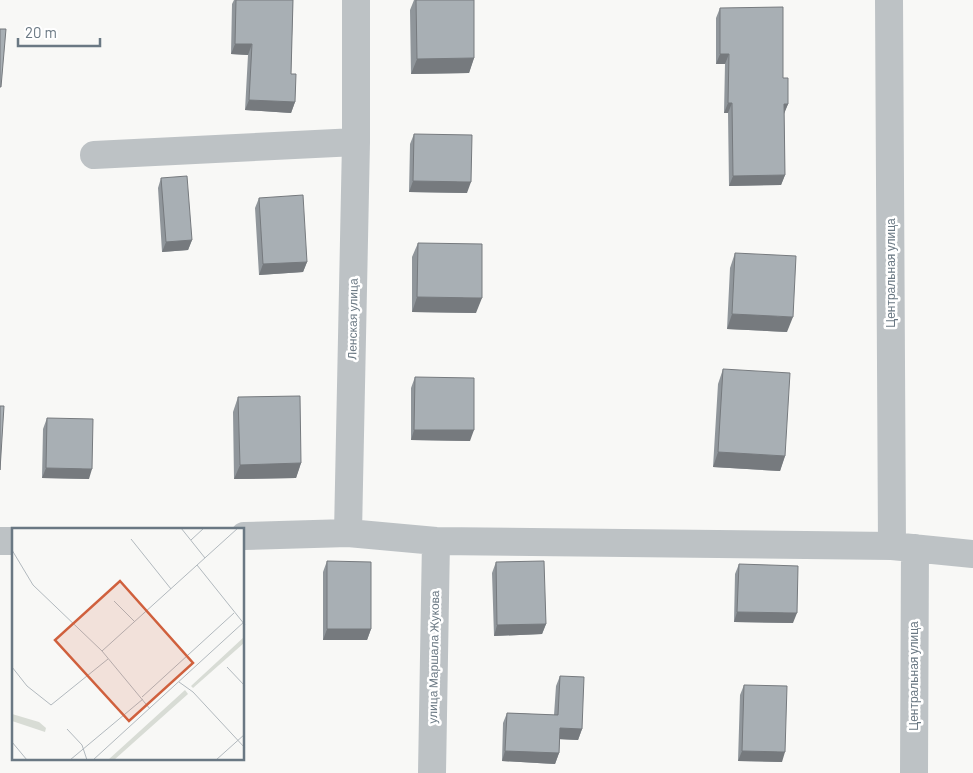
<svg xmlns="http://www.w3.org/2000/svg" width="973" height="773" viewBox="0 0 973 773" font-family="Barlow,sans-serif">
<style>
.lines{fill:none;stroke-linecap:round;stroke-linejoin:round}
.street{stroke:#bdc2c5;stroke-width:28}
.wall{fill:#90969b}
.shaded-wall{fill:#767a7e}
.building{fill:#a8afb4;stroke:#767a7e}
.labels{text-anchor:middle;stroke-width:5;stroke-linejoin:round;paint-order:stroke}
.street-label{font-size:12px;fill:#6a7883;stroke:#fff}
.inset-road{fill:none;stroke:#b2b9be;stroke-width:1}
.view{fill:#d0603d;fill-opacity:0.15;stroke:#d0603d;stroke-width:2.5}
.inset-edge{fill:none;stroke:#6a7883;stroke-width:2.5}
</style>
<rect width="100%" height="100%" fill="#f8f8f6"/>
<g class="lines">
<path class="street" d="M889,0l3,546
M94,155l262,-13
M348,533l8,-391v-142
M244,536l104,-3 88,8 456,5 81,8
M0,541h14
M432,773l4,-232
M914,773l1,-225"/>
</g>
<path class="wall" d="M234,0h59l-2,74 4,28 -4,11 -46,-3 3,-55 -17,-1 1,-50z
M414,0h60v58l-5,15 -58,1 -1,-64z
M720,8l63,70 5,26 -4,9 1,62 -4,10 -52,1 -1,-73h-4l1,-49h-9v-46z
M414,134l53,59 -58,-1 1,-48z
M161,178l31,62 -4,10 -26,2 -4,-64z
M259,198l48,64 -4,10 -44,3 -4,-67z
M418,243l58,70 -64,-1v-55z
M735,253l52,79 -60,-3 3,-61z
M723,369l62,87 -5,15 -67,-4 5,-83z
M415,377l55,64 -59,-1v-52z
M238,397l63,66 -5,15 -62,1 -1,-67z
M47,418l42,61 -47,-1 1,-49z
M327,561l44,68 -4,11h-44v-68z
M496,562l50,62 -4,10 -48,2 -2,-63z
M739,564l54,59 -59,-1 1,-48z
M560,676l22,53 -4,11 -18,-1 -1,14 -4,11 -53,-3 1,-38 4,-10 47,2 2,-29z
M744,685l38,77 -44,-1 2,-66z"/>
<path class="shaded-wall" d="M235,44h17l-4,11 -17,-1z
M720,54h9l-4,10h-9z
M474,58l-5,15 -58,1 6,-15z
M249,100l46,2 -4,11 -46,-3z
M728,103h4l-4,10h-4z
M784,104h4l-4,10z
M785,175l-4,10 -52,1 4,-10z
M413,181l58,1 -4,11 -58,-1z
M192,240l-4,10 -26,2 4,-10z
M307,262l-4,10 -44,3 4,-11z
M417,297l65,1 -6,15 -64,-1z
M732,314l61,3 -6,15 -60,-3z
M414,430h60l-4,11 -59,-1z
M718,452l67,4 -5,15 -67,-4z
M301,463l-5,15 -62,1 6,-14z
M46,468l46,1 -3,10 -47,-1z
M737,612l60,1 -4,10 -59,-1z
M546,624l-4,10 -48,2 3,-11z
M327,629h44l-4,11h-44z
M560,728l22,1 -4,11 -22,-1z
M505,751l54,2 -4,11 -53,-3z
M742,751l43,1 -3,10 -44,-1z"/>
<path class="building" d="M236,0h57l-2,74h5l-1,28 -46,-2 3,-56h-17z
M416,0h58v58l-57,1z
M783,7v71h5v26h-4l1,71 -52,1 -1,-73h-4l1,-49h-9v-46z
M0,29h6l-5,58h-1z
M414,134l58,1 -1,47 -58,-1z
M187,176l5,64 -26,2 -5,-64z
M303,195l4,67 -44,2 -4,-66z
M418,243l64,1v54l-65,-1z
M735,253l61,3 -3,61 -61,-3z
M723,369l67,4 -5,83 -67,-4z
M415,377l59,1v52h-60z
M300,396l1,67 -61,2 -2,-68z
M0,406h4l-4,64z
M47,418l46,1 -1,50 -46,-1z
M327,561l44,1v67h-44z
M544,561l2,63 -49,1 -1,-63z
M739,564l59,2 -1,47 -60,-1z
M560,676l24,1 -2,52 -22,-1 -1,25 -54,-2 2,-38 51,2z
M744,685l43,1 -2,66 -43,-1z"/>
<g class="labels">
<g class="street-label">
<text transform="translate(891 273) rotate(-90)" y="4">Центральная улица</text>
<text transform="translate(353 319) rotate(-89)" y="4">Ленская улица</text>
<text transform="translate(434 657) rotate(-89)" y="4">улица Маршала Жукова</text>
<text transform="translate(914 676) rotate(-90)" y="4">Центральная улица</text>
</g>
</g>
<g transform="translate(12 528)">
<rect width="232" height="232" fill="#f8f8f6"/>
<path d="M232,109v6l-51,45 -2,-2zM173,162l3,4 -74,66h-6zM0,186l27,8 7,6 -1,4 -33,-11z" fill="#d8dcd5"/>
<path class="inset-road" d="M169,0l24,30M119,11l40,50M179,12l13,-12M0,22l21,35 69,66 48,58M185,37l48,60M102,73l21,21M90,123l136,-123M0,139l15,19 24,19 57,-46M215,139l18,19M167,154l14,10 52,56M130,169l92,-84M55,201l15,16 5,15M0,214l15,18M58,232l73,-61M81,232l152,-139M204,232l29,-26"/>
<path class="view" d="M108,53l73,82 -64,58 -74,-81z"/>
<rect width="232" height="232" class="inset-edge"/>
</g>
<path d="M18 38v8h82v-8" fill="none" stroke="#6a7883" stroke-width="2.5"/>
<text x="25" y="38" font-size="15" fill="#6a7883" stroke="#ffffff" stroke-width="4" paint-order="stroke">20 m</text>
</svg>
